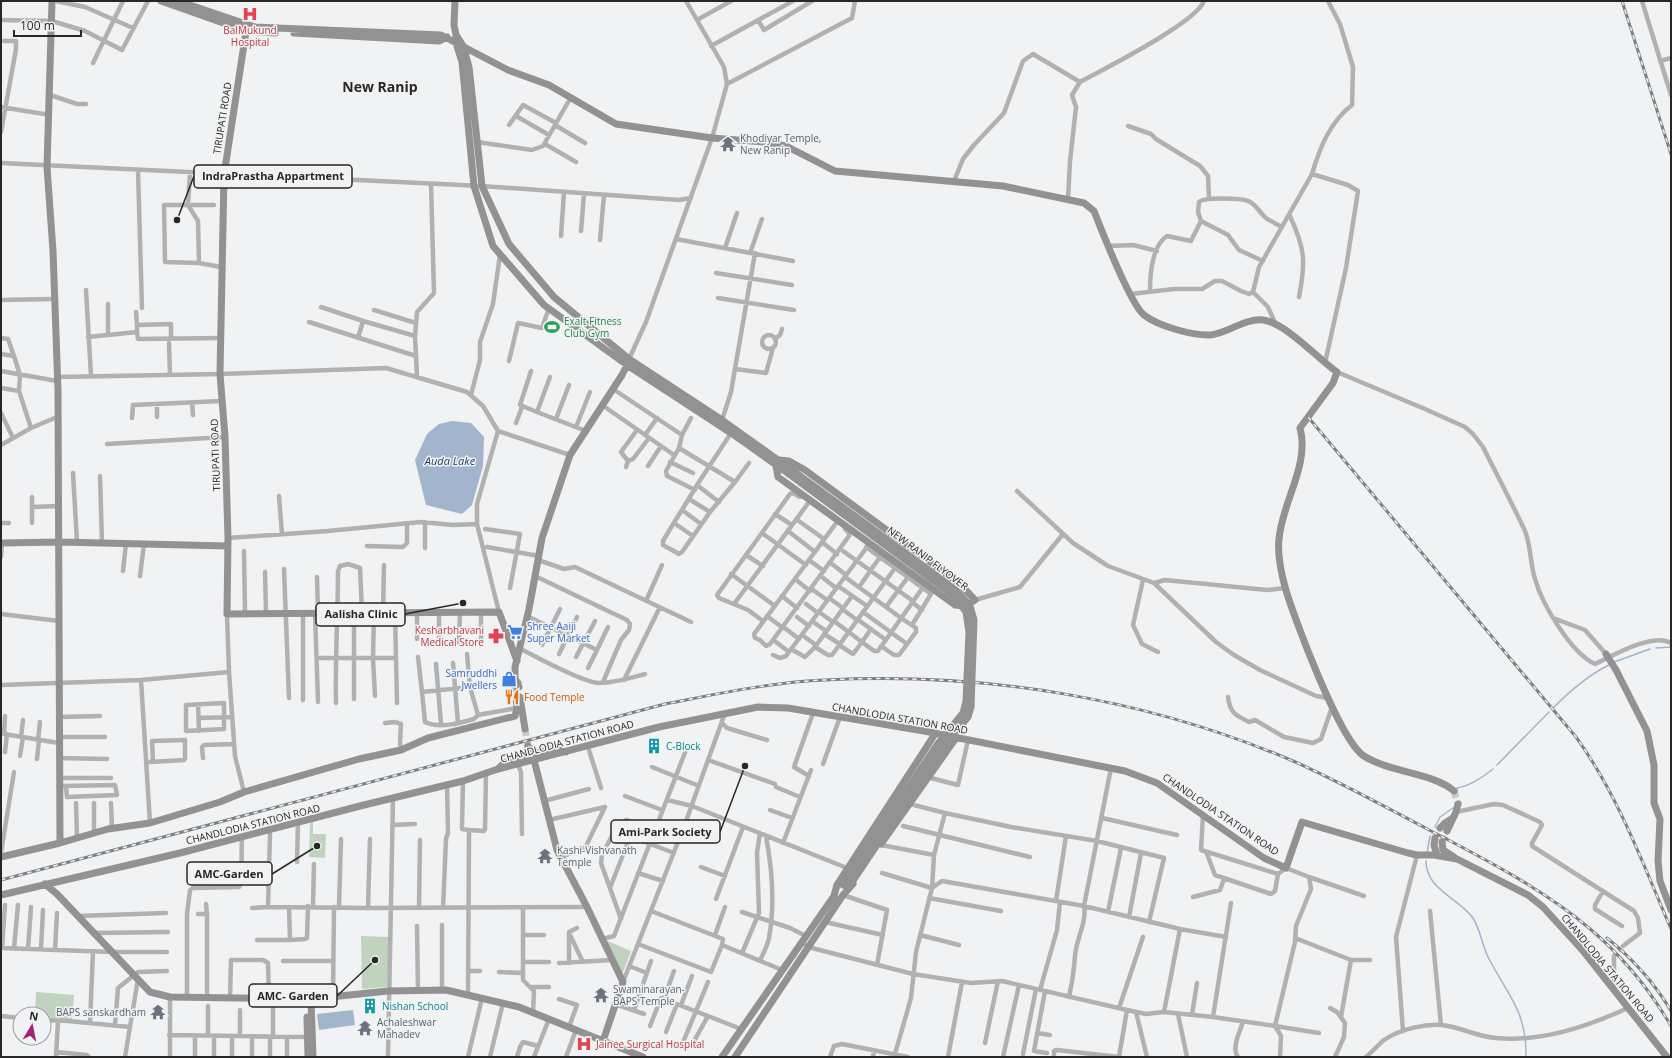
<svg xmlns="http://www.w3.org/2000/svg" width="1672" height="1058" viewBox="0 0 1672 1058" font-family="'Open Sans',sans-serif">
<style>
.green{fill:#c0d3be}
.water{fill:#a3b4cd}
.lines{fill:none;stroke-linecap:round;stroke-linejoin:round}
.stream{stroke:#a3b4cd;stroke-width:1.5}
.street-tunnel{stroke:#c8c9ca;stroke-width:4.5;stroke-dasharray:4.5 2;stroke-linecap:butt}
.secondary-tunnel{stroke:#c8c9ca;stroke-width:7;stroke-dasharray:7 3.5;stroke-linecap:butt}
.street{stroke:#b2b1b1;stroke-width:4.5}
.secondary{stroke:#939191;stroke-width:7}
.rail-casing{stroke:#7e7f80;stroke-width:3}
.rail{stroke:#f0f2f3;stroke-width:1.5;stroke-dasharray:4.5;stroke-linecap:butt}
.secondary-bridge{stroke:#939191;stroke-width:7}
.labels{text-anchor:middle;stroke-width:3;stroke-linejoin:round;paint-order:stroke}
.health-label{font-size:10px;fill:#be3a42;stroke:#f0f2f3}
.street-label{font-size:10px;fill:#272728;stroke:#f0f2f3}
.worship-label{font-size:10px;fill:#5b616d;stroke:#f0f2f3;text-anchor:start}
.leisure-label{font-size:10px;fill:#27864d;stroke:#f0f2f3;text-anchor:start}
.shop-label{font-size:10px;fill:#366cbe;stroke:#f0f2f3;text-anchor:start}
.food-label{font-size:10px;fill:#c56008;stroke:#f0f2f3;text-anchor:start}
.culture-label{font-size:10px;fill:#0d838f;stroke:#f0f2f3;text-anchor:start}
.water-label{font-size:11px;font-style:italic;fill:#233d61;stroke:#f0f2f3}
.district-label{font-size:14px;font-weight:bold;fill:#272728;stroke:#f0f2f3}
.leader{fill:none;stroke:#272728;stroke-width:1.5}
.callout-dot{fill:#272728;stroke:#f0f2f3;stroke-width:1.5}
.callout{fill:#f0f2f3;stroke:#272728;stroke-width:1.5}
.callout-label{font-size:11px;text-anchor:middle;font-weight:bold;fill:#272728}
</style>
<rect width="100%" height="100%" fill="#f0f2f3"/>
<path class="green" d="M313,822v12h13l-1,24 -16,-1 1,-34z
M361,936l28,1 -1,46 -2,4 -24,2z
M605,940l26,11 -8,21 -2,1z
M36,992l38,3 -2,25 -28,-3v-3h-9z"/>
<path class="water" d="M452,421l19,2 13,14 -1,29 -11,39 -10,9 -36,-9 -11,-45 12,-26 12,-10z
M353,1010l2,15 -36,5 -2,-16z"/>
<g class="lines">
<path class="stream" d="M1656,648l15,-1
M1614,662l36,-13
M1553,708c17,-17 35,-33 56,-43
M1497,765l52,-53
M1457,791v-3c13,-2 26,-11 36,-19
M1435,827l5,-10 13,-9
M1427,853l3,-17
M1426,861c0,29 33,37 47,57 8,13 9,28 16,41 19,36 38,53 37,98"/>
<path class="street-tunnel" d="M1614,956l9,-10"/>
<path class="secondary-tunnel" d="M525,729l3,17
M1454,791l4,13
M1442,842l5,-11"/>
<path class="street" d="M56,1l29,6 48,21
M1642,1l29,94
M1,20l51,1 33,10 37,19 26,-49
M697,20l34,-19
M758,20l6,10 48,-29
M711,46l82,-45
M1660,61l11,-3
M93,63l30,-62
M727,84l125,-66 3,-17
M50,95l27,9h9
M1,107l49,8
M516,116l33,19
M509,125l14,-20 33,18
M555,125l30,18
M1128,126l23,8 5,5 44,27 8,10 1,23
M1,132l15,-83v-8h-12
M477,142l55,8 11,-4 28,-49
M545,144l31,18
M1,163l481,23 197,14 12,-2
M138,171l4,137
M954,181l9,-22 11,-14 30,-32 19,-52 10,-7 47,28
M1068,199l2,-38 6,-54 -4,-12 8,-13c24,-13 117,-60 124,-81
M188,205l10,16 1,42 -34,-1 -1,-57h24l2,-32
M188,205h26
M1290,216c15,33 16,45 9,81
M581,231l3,-37
M561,236l3,-44
M676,239l117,22
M600,240l4,-45
M1108,246l25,-1 24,6
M725,248l12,-35
M750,253l12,-34
M1263,261l-24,-11 -11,-15 -27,-14 -3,-9 1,-10c5,-5 42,-4 49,-1 7,2 12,12 18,17 4,3 11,6 16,9
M199,263l22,4
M716,273l76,12
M86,290l5,86
M1150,291c0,-16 2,-45 17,-55l24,5 10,-20
M1131,294l43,-5h28l13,-8h7l19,10 8,3 4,-2
M718,298l76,12
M1,300l53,-1
M321,307l42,14
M374,310l42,13
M136,312l1,13
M309,322l107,34
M1275,323l-7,-16 -15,-15 6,-25 53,-93
M137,332l1,7 82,-1
M108,335v-31
M762 342a7 7 0 1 1 14 0a7 7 0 1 1-14 0Z
M88,337l49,-5v-7l34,-1v14
M1,338l7,1 6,17
M358,338l5,-17 52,15
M775,339l5,-4 2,-6
M169,343l1,32
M1,354l13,2 6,19 -1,16 12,37 -30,17
M629,359l17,-37 66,-184 15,-54 -3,-17 -38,-66
M509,361l9,-38 24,5 7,-20
M1325,363l21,-95 12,-77 -10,-6 -36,-11c8,-27 18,-52 40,-69l1,-38 -13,-43 -12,-23
M735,369l31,4 7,-25
M1,371l56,10
M531,371l-11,34 17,7
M1337,372l88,37 40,18 8,7 10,13c14,28 29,56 42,84 6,15 5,32 10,48 7,25 36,74 60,85 17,-8 58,-32 76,-21
M417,376l-2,-40 2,-24 17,-19 -3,-109
M57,377l163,-3 166,-6 81,24 16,14 15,25 72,24
M550,377l-13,35 49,19
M1,388l18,3
M613,389l69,46
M471,395l9,-35v-18l13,-38 7,-49
M192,402l1,13
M602,405l72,50
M1,413l12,25
M157,417v-13
M132,418l1,-13 89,-4
M556,419l13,-34
M722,420l9,-28 24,-139
M516,423l6,-16
M576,427l14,-35
M31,428l26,-11
M498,431l-21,73v20l22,88
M645,435l12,-17
M107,444l118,-7
M679,448l3,-13 9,-17
M628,461l5,-2 16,-21
M670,462l23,11
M648,466l13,-20
M626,467l2,-6 -7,-9 16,-22
M73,473l4,69
M100,476l2,67
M697,485l22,17
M695,490l-28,-14 -1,-5 13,-23 56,34 14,-19
M1017,491l56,52 35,23 46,17 62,59 18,13 26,15 56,26 12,2
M279,496l3,38
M689,499l21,13 -28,40 -3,2 -16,-9v-4c11,-19 23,-37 34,-56l34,-52
M32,507l27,-1
M682,510l19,14
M710,512l25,-30
M775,514l17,11
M796,519l28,20
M425,522v26
M837,522l-83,112 1,4 5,2 6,6 4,-2 79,-108v-3l-4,-4
M1,523h8
M32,523v-26
M674,523l19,13
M485,529l35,5 -10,54
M788,531l27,21
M762,533l44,32
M228,538l100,-7 93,-9 32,3 24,-1
M822,542l15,12
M367,546l36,1 4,-4v-20
M487,547l52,9
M866,547l65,47 -19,31
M244,551l1,62
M843,551l70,50
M746,555l17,11
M1,557l1,-14
M538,560l26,9 11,-2 116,55
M809,560l15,11
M832,564l14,11
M284,569l5,129
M123,571l3,-28
M265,572l1,41
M731,574l44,32
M140,576l4,-32
M535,576l92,44 3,4 -1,6 -8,10 -18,42
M317,577l1,35
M822,577l14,11
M845,577l56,41
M795,579l15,12
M1143,580l-10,45 9,19 16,8
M1154,583l11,-3 102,10 18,-2
M838,586l29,20
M859,587l21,-30
M813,590l14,10
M782,596l15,12
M829,598l14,10
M975,600l45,-13 43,-53
M646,601l16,-36
M912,602l10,8
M734,604l75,-102
M806,604l12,9
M886,607l22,-30
M842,609l15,11
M303,612v88
M315,612l3,90
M374,612l-1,47 2,37
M383,612l1,-47
M417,612v27
M439,612v25
M819,612l14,10
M863,612l44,32
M1,614l58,7
M227,614l2,58 6,84 9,36
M527,616l70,34 11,-23
M767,616l16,12
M797,617l12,9
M1553,618l32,12 21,24
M857,619l29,21
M763,621l-15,-11 -29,-12 -2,-3 73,-101 3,-1 7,4
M812,621l14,10
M834,621l28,21 9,-13
M786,629l13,10
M824,634l16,10
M802,635l14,10
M776,642l13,10
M459,643l1,-31
M481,644v-32
M542,645l18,-36
M839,645l14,9 9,-12 12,9h4l48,-68
M881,646l13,9h5l17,-23v-4l-15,-10
M815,647l37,-51
M519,648c15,8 66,35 80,35 15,0 31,-5 46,-9
M791,649l14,8 10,-10 13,8h4l63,-87
M467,654l3,33 8,28 39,-7
M559,654l18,-37
M773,655l7,3 6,-2 84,-113
M418,657l4,35
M576,657l19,-36
M317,658h79l-1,-46
M396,658l1,45
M453,663l5,60
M436,664l5,60
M588,668l9,-18
M141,680l9,143
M624,680l36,-73
M1,685l140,-5 88,-8
M470,687l-48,5 3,30c14,7 35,1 49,-3l4,-4
M1228,697c2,16 7,18 21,25l6,-2 29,17 29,6 8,-4 11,-32
M354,699v-87
M224,703v26l-38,2v-26z
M336,703c-1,-44 2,-88 2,-132l2,-5 8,-2 12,4 2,44
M198,704l1,27
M5,716l-1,18 55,9
M59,717l41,-1
M199,718l33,-1
M385,723l10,-1 6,2 -1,18 1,8
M722,723l5,5 40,12
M21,737l2,-17
M59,737h46
M38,740l2,-18
M588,747l13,41
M5,752l2,-18
M20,756l3,-19
M59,758l48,1
M203,758l-1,-11 2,-2 30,-1
M37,759l2,-19
M708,760l67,24
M146,762h4l34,-2 1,-1v-19l-33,1 1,21
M823,764l17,-47
M518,765l3,7 1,62
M652,767l47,19
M809,776l-15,-9 19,-54
M927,777l31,8 10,-45
M59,778h52
M463,781l-1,45v3l7,1 -1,165
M59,787l4,-1 52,-1 2,10 -50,2 -1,-11
M776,787l24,10
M625,796l37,14
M667,800l25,6 155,62
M544,801l45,-12
M76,803l1,35
M111,803l1,25
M910,804l35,9
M770,810l22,8
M1456,812l38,-8 9,1 37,17 2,3 -10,18v3l102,65 4,7 2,15 -17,13
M1203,814l-2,36 77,24 8,-6 23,9 2,12 -15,37 -1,16 -20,84 44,7
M1102,818l75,17
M549,820l56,-13 -20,41 -24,9
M392,825l23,-1
M903,826l127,31
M469,830l15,1 1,-2 1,-56
M618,832l8,-12 29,10
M94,833v-30
M270,834l-2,73 100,1 219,-1
M783,843l28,-73
M881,845l53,10
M1,853l13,-81
M1207,854l8,21 56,19 4,-3 3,-17
M297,862l1,-39
M701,867l24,9
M638,873l25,8
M882,873l50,15 2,-33 11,-42 66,14 86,14 67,17 -15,64
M1309,877l55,19
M610,888l20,-51
M1603,891l-8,14v4l27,17
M843,895l44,15 -10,55
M1193,897l27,-7 4,-11
M929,898l72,13
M716,899l27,-72
M1056,901l10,-65
M206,904l1,10
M313,906l1,-42
M339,907l2,-68
M252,908l16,-1
M368,908l2,-69
M419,908l1,-68
M443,908l3,-69 2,-6 -1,-49
M523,908v72l11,11 -1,22
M651,911l72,28 -1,6
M1430,911l11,114
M742,912l48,16 16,8
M1108,912l13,-64
M198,914h9v83
M77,916l89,-3
M1129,917l12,-64
M621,919l-20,-56 1,-8 12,-23 2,-1 58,22
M825,922l58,13
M417,926l1,65
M1180,929l46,8
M94,933l74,-1
M523,935h21
M570,935l13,27
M715,935l10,-28
M920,935l39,10
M1295,938l56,22 -10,57
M602,939l12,-3 72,-186
M257,940h33l-1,-33
M290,940l15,-1 2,-1 1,-32
M802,942l6,5 105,27 58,9 31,-2 125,29 -8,47
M638,944l73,28 11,-27 60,25
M1,948l111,4h55
M2,948l3,-43
M14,948l4,-43
M28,949l3,-42
M41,949l2,-39
M55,950l2,-37
M742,953l17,-40 -2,-60 3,-20
M1351,960h19
M283,961h50
M760,961c3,-8 8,-16 9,-23 6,-33 3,-70 -3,-102
M523,962h26
M559,963l53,-3
M569,963v-31l8,-4
M629,966l18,7
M468,971h12
M499,972l24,1
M623,982l62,-158 40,-111
M530,987h19
M1614,989v-33
M442,990v-65
M1040,990l17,-60 3,-28
M1045,991l-11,60 13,2
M170,997v60
M333,997l1,-90
M1069,997c3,-14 5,-27 6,-41 1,-17 12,-33 9,-50l27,-138
M187,998v-84l3,-24 3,-2 46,-1 2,-4 1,-47
M230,998l1,-38h32l5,3 1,36
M559,999l18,6 -8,22
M664,999l10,-28
M615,1004l29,10
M681,1005l11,-29
M1119,1008l24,-71
M1330,1008l7,4 8,11 -1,14 -9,20
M634,1010l17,-49
M1127,1010l19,4 18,-2 49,5 62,9 6,10 -1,21
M1136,1012l11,45
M1178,1014l9,43
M1192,1015l5,-32
M1,1016l19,2
M1213,1017l18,-114
M44,1020l24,1 62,6 8,-48
M90,1023l3,-72
M115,1025l3,-37 20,-16 29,-1
M650,1026l11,-28 47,18
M1403,1031l-7,-94 21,-82
M666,1032l11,-28
M1037,1033l13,2
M169,1035l138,2
M208,1036v-30
M240,1036v-26
M270,1037v20
M273,1037v-31
M684,1040l24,-58
M693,1043l15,-27 33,13
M985,1043l13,-62
M56,1052l31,3 2,2
M895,1054l16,-56 5,-46 16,-64 10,-7 142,25 96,23 -16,83
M1023,1054l13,-65
M56,1057l2,-36
M125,1057l5,-30
M195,1057v-21
M214,1057v-21
M232,1057v-21
M252,1057v-21
M287,1057v-20
M388,1057l5,-259
M468,1057l14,-59
M490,1057l13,-54
M517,1057l3,-10 3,-5 15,4
M534,1057l15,-38
M566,1057l10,-27
M830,1057l4,-11 8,-2 66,13
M873,1057l1,-6
M948,1057l14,-75
M1003,1057l16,-72
M1054,1057v-6l3,-1 62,7
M1238,1057c-7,-8 2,-26 5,-35
M1366,1057c6,-5 12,-12 18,-17 16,-11 45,-18 64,-14 16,3 32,11 48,12 46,4 90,-11 132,-30"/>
<path class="secondary" d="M161,1l85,30 29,2
M178,1l77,26 186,8 67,35 41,15 67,39 96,14 52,4 22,4 49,25 168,15 81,17 10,8c8,20 36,93 50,104 14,11 49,21 67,20 17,-2 34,-17 52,-15 23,3 54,38 74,52l-4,11 -33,45c10,37 -18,74 -21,111 -2,16 2,33 6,48 9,31 55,154 79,169 24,16 70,17 90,35
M455,1l-1,24 2,10
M247,25l-23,150 -4,199 5,63 3,101 -1,76 272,-2 18,49
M294,33l145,8 8,-4
M776,466l2,11 177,128 10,1 10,-6 -15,-16 -155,-114 -16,-9 -10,-1
M789,474l-58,-41 -104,-68 -83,-60 -51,-59 -19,-60 -12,-124 -6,-19v-8l7,11 6,21 13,119 27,58 45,53 75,62 93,61 70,50
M1,543l59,-1 167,4
M1616,670l31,61 7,34v38l6,16 -2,42 2,20 11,29
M519,687l-4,-9v-11l14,-58 13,-71 28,-83 52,-80 7,-14
M520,697l5,32
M528,746l6,7 22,-4 10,3
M534,760l23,90 30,57 36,75 -20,59
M498,769l6,-6 23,-9 1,-8
M1440,828l5,-5 8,-5
M1447,831l9,-19 2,-8
M1435,838l-1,7 3,10
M1442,842l1,8 11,7
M60,843l48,-14 42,-6 70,-21 24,-10 115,-33 42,-9 27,-12 87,-22 2,-8 -2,-22 3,-3
M881,844l75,-106
M1,857l59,-14 -2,-453 -5,-139 -6,-84 5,-166
M45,884l12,10 93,98 20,5 141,2 77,-8 58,-1 73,17 124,50
M1,895l179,-42 184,-48 99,-24 35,-12 161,-42 99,-20 30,1 136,23 201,40 32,12 107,75 22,10 16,-46 106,31 9,2h17l23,4 71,36 15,12 41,45 83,105
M311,999l2,58
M307,1017l1,40
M722,1057l112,-161 3,-11 98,-151
M735,1057l108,-162 10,-11"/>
<defs>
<path id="rail" d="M1622,1l49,153
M1308,417l268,320c42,58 67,127 95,192
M1,880l664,-176c53,-10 106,-22 160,-24 160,-8 321,18 468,81 48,21 94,47 140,71 52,27 111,58 156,96 32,27 61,62 82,98
M1607,938c26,21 47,44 64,73"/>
</defs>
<use href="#rail" class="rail-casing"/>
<use href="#rail" class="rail"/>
<path class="secondary-bridge" d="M792,470l164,120 14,16 4,14 -3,87 -3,10 -26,31 -94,140
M789,474l165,122 12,16 3,20 -3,69 -3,12 -26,32 -94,140
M1606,654l10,16"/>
</g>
<defs>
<symbol id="hospital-bare" viewBox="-9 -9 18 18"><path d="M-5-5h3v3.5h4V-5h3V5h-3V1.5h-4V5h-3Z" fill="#e0444e" stroke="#f0f2f3" stroke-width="2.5" paint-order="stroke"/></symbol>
<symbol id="temple-bare" viewBox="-9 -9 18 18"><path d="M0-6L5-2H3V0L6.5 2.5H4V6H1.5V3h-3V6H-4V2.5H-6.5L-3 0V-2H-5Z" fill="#6b7280" stroke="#f0f2f3" stroke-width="2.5" paint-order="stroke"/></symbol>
<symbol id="stadium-bare" viewBox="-9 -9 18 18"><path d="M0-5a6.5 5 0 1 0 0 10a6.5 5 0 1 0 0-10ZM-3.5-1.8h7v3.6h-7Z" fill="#2e9e5b" stroke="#f0f2f3" stroke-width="2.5" paint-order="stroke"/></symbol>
<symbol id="supermarket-bare" viewBox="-9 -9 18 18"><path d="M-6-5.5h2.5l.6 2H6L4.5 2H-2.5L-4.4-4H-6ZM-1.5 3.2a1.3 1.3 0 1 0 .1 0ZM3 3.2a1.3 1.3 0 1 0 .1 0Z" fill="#3f7fe0" stroke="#f0f2f3" stroke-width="2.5" paint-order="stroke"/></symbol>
<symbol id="pharmacy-bare" viewBox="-9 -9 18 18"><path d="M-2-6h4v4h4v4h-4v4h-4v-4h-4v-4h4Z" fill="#e0444e" stroke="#f0f2f3" stroke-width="2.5" paint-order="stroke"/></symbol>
<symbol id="shop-bare" viewBox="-9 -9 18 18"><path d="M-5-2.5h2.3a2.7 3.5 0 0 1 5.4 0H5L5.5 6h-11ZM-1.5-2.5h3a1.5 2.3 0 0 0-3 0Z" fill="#3f7fe0" stroke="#f0f2f3" stroke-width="2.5" paint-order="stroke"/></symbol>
<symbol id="restaurant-bare" viewBox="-9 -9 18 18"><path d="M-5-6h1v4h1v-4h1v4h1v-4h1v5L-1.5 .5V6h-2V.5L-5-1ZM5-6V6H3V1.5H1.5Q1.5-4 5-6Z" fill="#e8710a" stroke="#f0f2f3" stroke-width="2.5" paint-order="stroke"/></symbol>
<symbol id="building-bare" viewBox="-9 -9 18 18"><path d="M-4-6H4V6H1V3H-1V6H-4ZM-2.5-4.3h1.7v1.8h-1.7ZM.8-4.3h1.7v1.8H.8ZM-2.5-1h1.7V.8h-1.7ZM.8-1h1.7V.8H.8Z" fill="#0f9aa8" stroke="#f0f2f3" stroke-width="2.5" paint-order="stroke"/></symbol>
</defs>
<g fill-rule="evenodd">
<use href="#hospital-bare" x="239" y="3" width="22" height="22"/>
<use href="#temple-bare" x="717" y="133" width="22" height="22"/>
<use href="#stadium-bare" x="541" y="316" width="22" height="22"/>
<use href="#supermarket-bare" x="504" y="621" width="22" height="22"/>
<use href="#pharmacy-bare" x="485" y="625" width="22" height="22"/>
<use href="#shop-bare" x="498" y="668" width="22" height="22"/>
<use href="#restaurant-bare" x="501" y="686" width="22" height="22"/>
<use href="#building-bare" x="643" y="735" width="22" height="22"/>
<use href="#temple-bare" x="534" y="845" width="22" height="22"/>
<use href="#temple-bare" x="590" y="984" width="22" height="22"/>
<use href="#building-bare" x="359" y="995" width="22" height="22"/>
<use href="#temple-bare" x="147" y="1001" width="22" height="22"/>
<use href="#temple-bare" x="354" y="1017" width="22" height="22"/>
<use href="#hospital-bare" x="573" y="1033" width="22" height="22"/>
</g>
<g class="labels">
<g class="health-label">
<text x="250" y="34">BalMukund<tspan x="250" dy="12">Hospital</tspan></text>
<text x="484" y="634" text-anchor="end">Kesharbhavani<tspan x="484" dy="12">Medical Store</tspan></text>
<text x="596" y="1048" text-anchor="start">Jainee Surgical Hospital</text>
</g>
<g class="street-label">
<text transform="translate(222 118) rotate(-81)" y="4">TIRUPATI ROAD</text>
<text transform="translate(215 455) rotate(-92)" y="4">TIRUPATI ROAD</text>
<text transform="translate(928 558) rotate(37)" y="4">NEW RANIP FLYOVER</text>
<text transform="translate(900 718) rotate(10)" y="4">CHANDLODIA STATION ROAD</text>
<text transform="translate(567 741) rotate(-15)" y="4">CHANDLODIA STATION ROAD</text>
<text transform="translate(1221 814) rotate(34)" y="4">CHANDLODIA STATION ROAD</text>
<text transform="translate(253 824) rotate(-14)" y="4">CHANDLODIA STATION ROAD</text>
<text transform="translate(1608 968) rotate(50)" y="4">CHANDLODIA STATION ROAD</text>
</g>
<g class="worship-label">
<text x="740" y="142">Khodiyar Temple,<tspan x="740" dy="12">New Ranip</tspan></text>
<text x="557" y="854">Kashi-Vishvanath<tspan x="557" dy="12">Temple</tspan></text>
<text x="613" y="993">Swaminarayan-<tspan x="613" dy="12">BAPS Temple</tspan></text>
<text x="146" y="1016" text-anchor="end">BAPS sanskardham</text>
<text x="377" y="1026">Achaleshwar<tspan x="377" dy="12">Mahadev</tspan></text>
</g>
<g class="leisure-label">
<text x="564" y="325">Exalt Fitness<tspan x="564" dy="12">Club Gym</tspan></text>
</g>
<g class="shop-label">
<text x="527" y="630">Shree Aaiji<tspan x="527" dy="12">Super Market</tspan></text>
<text x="497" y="677" text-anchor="end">Samruddhi<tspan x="497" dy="12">Jwellers</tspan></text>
</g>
<g class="food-label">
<text x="524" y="701">Food Temple</text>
</g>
<g class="culture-label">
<text x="666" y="750">C-Block</text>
<text x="382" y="1010">Nishan School</text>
</g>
<g class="water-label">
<text x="450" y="465">Auda Lake</text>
</g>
<g class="district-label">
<text x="380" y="92">New Ranip</text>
</g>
</g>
<path class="leader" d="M177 220L194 176M463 603L405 614M745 766L720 832M317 846L272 874M375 960L337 996"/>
<g class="callout-dot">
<circle cx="177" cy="220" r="4"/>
<circle cx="463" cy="603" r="4"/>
<circle cx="745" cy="766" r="4"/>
<circle cx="317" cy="846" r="4"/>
<circle cx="375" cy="960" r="4"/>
</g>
<g class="callout">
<rect x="194" y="165" width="158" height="23" rx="4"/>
<rect x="316" y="603" width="89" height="23" rx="4"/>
<rect x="611" y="820" width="109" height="23" rx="4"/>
<rect x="187" y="862" width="85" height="23" rx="4"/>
<rect x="249" y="984" width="88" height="23" rx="4"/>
</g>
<g class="callout-label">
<text x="273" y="180">IndraPrastha Appartment</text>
<text x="361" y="618">Aalisha Clinic</text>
<text x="665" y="836">Ami-Park Society</text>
<text x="229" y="878">AMC-Garden</text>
<text x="293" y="1000">AMC- Garden</text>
</g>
<rect width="1672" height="1058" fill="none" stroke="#272728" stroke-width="4"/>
<g transform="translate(32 1026) rotate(10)"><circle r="19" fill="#f0f2f3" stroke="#a0a1a2"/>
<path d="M0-3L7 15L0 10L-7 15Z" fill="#a42371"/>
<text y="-6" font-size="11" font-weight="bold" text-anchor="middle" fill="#272728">N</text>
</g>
<path d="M14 30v6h67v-6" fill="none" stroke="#272728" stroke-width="2"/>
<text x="20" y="30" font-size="12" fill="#272728" stroke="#f0f2f3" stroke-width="3" paint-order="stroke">100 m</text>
</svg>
